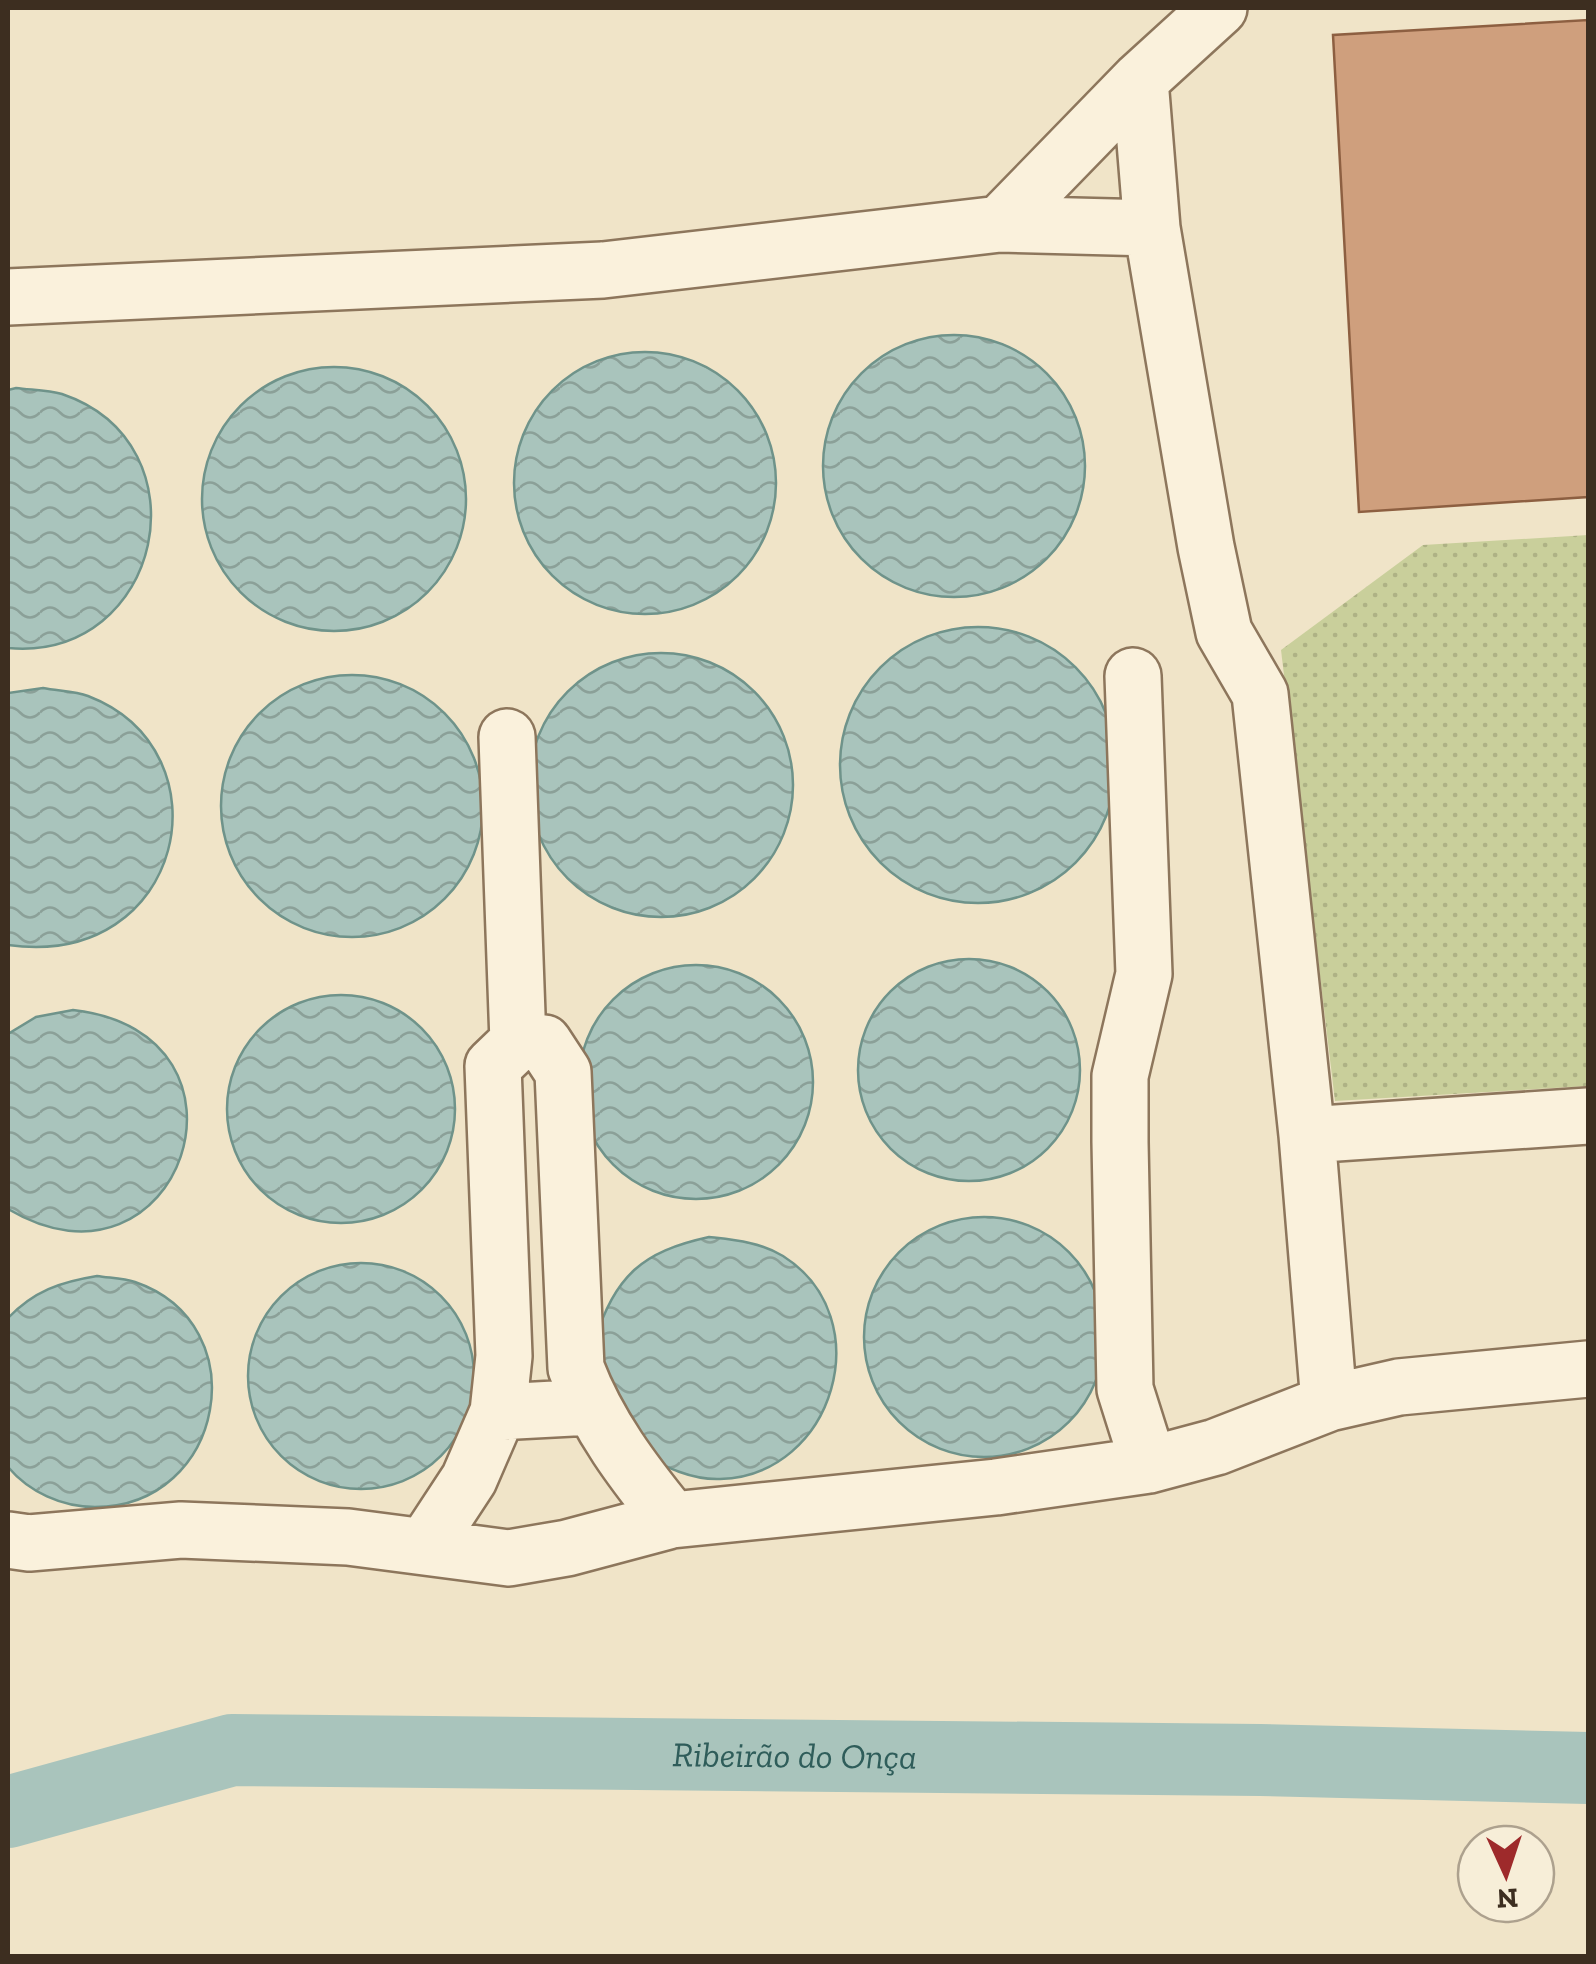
<svg xmlns="http://www.w3.org/2000/svg" width="1596" height="1964" viewBox="0 0 1596 1964" font-family="'Zilla Slab',serif">
<style>
.grass{fill:url(#grass-dots)}
.water{fill:url(#water-waves);stroke:#6f938a;stroke-width:2.5}
.lines{fill:none;stroke-linecap:round;stroke-linejoin:round}
.river{stroke:#a9c4bc;stroke-width:72}
.building{fill:#cf9f7d;stroke:#8d5f41;stroke-width:2.5}
.minor-casing{stroke:#8d765c;stroke-width:60}
.minor{stroke:#faf1dc;stroke-width:55}
.labels{text-anchor:middle;stroke-width:10;stroke-linejoin:round;paint-order:stroke}
.water-label{font-size:35px;font-style:italic;fill:#2f5d5a;stroke:#f7eed8}
</style>
<defs>
<pattern id="grass-dots" width="8" height="8" patternUnits="userSpaceOnUse" patternTransform="scale(2.5)"><rect width="8" height="8" fill="#c9cf9b"/><path d="M2 2h.1M6 6h.1" fill="none" stroke="#aeb285" stroke-width="1.8" stroke-linecap="round"/></pattern>
<pattern id="water-waves" width="16" height="10" patternUnits="userSpaceOnUse" patternTransform="scale(2.5)"><rect width="16" height="10" fill="#a9c4bc"/><path d="M0 5q4-4 8 0t8 0" fill="none" stroke="#8ba098"/></pattern>
</defs>
<rect width="100%" height="100%" fill="#f0e4c8"/>
<path class="grass" d="M1588,535v551l-253,15 -54,-451 142,-105z"/>
<path class="water" d="M823 466a131 131 0 1 1 262 0a131 131 0 1 1-262 0Z
M514 483a131 131 0 1 1 262 0a131 131 0 1 1-262 0Z
M202 499a132 132 0 1 1 264 0a132 132 0 1 1-264 0Z
M16,388c15,2 32,2 46,6 147,50 100,268 -54,254v-258z
M840 765a138 138 0 1 1 276 0a138 138 0 1 1-276 0Z
M529 785a132 132 0 1 1 264 0a132 132 0 1 1-264 0Z
M221 806a131 131 0 1 1 262 0a131 131 0 1 1-262 0Z
M43,688c15,3 32,3 45,8 143,55 97,274 -80,249v-252z
M858 1070a111 111 0 1 1 222 0a111 111 0 1 1-222 0Z
M579 1082a117 117 0 1 1 234 0a117 117 0 1 1-234 0Z
M227 1109a114 114 0 1 1 228 0a114 114 0 1 1-228 0Z
M73,1010c202,23 107,301 -65,199v-175l28,-17z
M864 1337a120 120 0 1 1 240 0a120 120 0 1 1-240 0Z
M709,1237c26,3 51,5 74,19 98,62 51,220 -63,223 -29,1 -54,-12 -79,-25l-47,-112c22,-67 47,-90 115,-105z
M248 1376a113 113 0 1 1 226 0a113 113 0 1 1-226 0Z
M97,1276c12,2 26,2 38,6 123,42 90,225 -40,225 -33,0 -66,-15 -87,-40v-149c26,-27 52,-36 89,-42z"/>
<g class="lines">
<path class="river" id="s1" d="M8,1812l224,-62 1028,10 328,8"/>
</g>
<path class="building" d="M1588,20v477l-229,15 -26,-477z"/>
<g class="lines">
<defs>
<path id="minor" d="M1140,80l12,148 54,319 18,85 36,62 47,441 281,-19
M1000,224l152,4
M8,297l595,-27 397,-46 140,-144 79,-72
M1133,676l11,298 -24,102v66l5,247 24,76
M507,737l11,305
M1307,1135l22,268
M498,1412l93,-5
M8,1540l21,3 152,-13 167,7 161,21 58,-10 105,-28 324,-33 153,-22 67,-18 113,-44 70,-16 189,-18
M425,1546l44,-67 29,-67 6,-56 -11,-290 25,-24 26,1 19,29 13,296c22,58 57,104 96,152"/>
</defs>
<use href="#minor" class="minor-casing"/>
<use href="#minor" class="minor"/>
</g>
<g class="labels">
<g class="water-label">
<text dy="12" stroke="none"><textPath href="#s1" startOffset="795">Ribeirão do Onça</textPath></text>
</g>
</g>
<rect width="1596" height="1964" fill="none" stroke="#3d2e20" stroke-width="20"/>
<g transform="translate(1506 1874) rotate(177)"><circle r="48" fill="#f7eed8" stroke="#ada18e" stroke-width="2.5"/>
<path d="M0-8L18 38L0 25L-18 38Z" fill="#9e2a2b"/>
<text y="-15" font-size="28" font-weight="bold" text-anchor="middle" fill="#3d2e20">N</text>
</g>
</svg>
